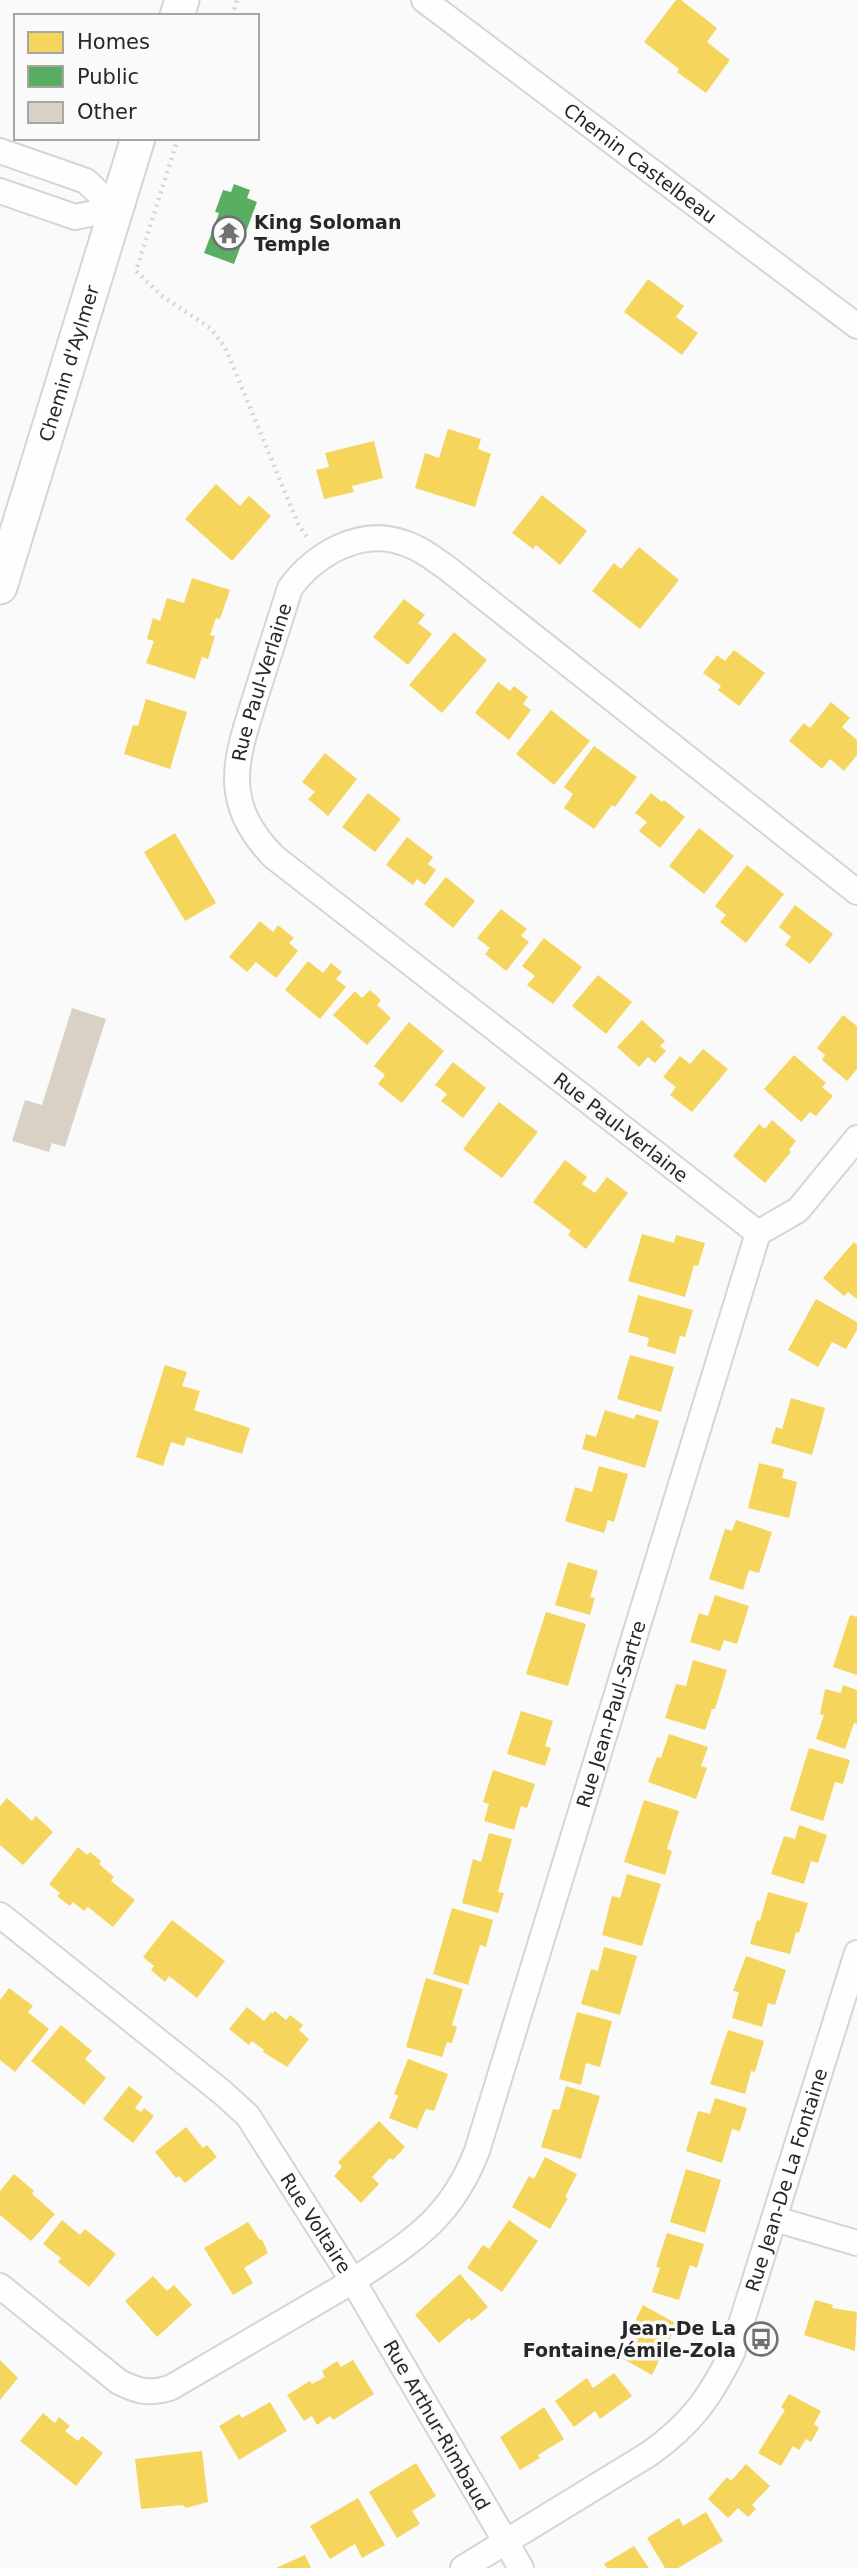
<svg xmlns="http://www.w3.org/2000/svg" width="857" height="2568" viewBox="0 0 857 2568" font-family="'DejaVu Sans',sans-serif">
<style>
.homes{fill:#f6d55c}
.public{fill:#5aae61}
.building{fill:#dad1c5}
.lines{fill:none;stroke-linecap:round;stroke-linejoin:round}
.minor-casing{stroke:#d5d5d6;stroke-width:28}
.secondary-casing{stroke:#d5d5d6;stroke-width:37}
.path{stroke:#d5d5d6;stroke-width:4.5;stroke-dasharray:2 5;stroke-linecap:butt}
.minor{stroke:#fefefe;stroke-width:24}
.secondary{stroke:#fefefe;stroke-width:33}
.labels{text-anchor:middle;stroke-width:7;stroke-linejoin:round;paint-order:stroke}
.street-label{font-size:19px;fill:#272728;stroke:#fafafb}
.poi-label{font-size:19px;font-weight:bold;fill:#272728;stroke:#fafafb;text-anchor:start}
</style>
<rect width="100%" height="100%" fill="#fafafb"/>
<path class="homes" d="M676,0h5l36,28 -10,14 23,18 -24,33 -29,-21 2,-3 -35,-27z
M648,279l36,27 -8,11 22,16 -16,22 -58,-43z
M448,429l33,10 -3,10 13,5 -16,53 -60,-19 10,-35 14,5z
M374,441l9,37 -31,8 2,6 -30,7 -8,-29 13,-3 -4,-14z
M216,484l24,22 9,-10 22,20 -39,45 -47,-42z
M542,495l45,36 -27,34 -24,-20 -3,4 -21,-16z
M639,547l40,33 -39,49 -48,-38 22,-28 7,6z
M192,578l38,12 -10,29 -4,-1 -6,17 5,1 -7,23 -6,-2 -7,22 -49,-16 8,-22 -7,-2 6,-21 7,3 7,-23 17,5z
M404,599l21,16 -7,8 14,11 -24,31 -35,-28z
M454,632l33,28 -45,53 -33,-28z
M734,650l31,23 -26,33 -21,-16 3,-4 -18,-13 14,-18 8,6z
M498,682l12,9 4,-5 14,11 -5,7 8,6 -22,30 -34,-27z
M146,699l41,13 -17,57 -46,-15 9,-29 5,1z
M831,702l19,16 -8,9 15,13v15l-13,16 -14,-12 -8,10 -33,-28 15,-18 6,5z
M551,710l39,31 -36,44 -38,-31z
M594,746l43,31 -22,30 -3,-2 -18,24 -30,-21 9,-14 -9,-7z
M325,753l32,26 -29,37 -20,-17 7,-7 -13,-10z
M368,793l33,26 -26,33 -33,-25z
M651,793l11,9 2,-2 21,17 -25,31 -21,-17 8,-9 -12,-9z
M699,828l35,28 -30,38 -35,-28z
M175,833l41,70 -31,18 -41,-69z
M407,837l26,20 -5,7 8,6 -11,15 -8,-6 -4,6 -27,-20z
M747,865l37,29 -38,49 -26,-21 6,-7 -11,-9z
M446,877l29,24 -22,27 -29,-24z
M795,905l38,29 -23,30 -25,-19 6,-8 -12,-10z
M501,909l26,20 -6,7 8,6 -23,29 -21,-17 5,-6 -13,-10z
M260,921l13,11 5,-7 16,13 -5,5 9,8 -22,27 -20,-16 -9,10 -18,-15z
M544,938l38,29 -29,37 -26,-19 8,-9 -13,-10z
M308,961l15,12 8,-10 11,9 -6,7 10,8 -26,32 -35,-29z
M598,975l34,27 -26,32 -34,-28z
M370,990l11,10 -4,5 14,13 -24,27 -34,-30 22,-24 7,7z
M843,1015l14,11v43l-10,12 -25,-21 3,-5 -8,-7z
M642,1020l23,21 -5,5 6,5 -11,12 -7,-6 -9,10 -22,-20z
M409,1022l35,29 -42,52 -24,-19 7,-9 -11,-9z
M703,1049l25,20 -36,43 -22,-17 6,-8 -13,-10 17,-21 10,8z
M794,1055l32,28 -4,4 11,9 -17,20 -6,-4 -9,10 -37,-33z
M453,1062l33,26 -23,30 -22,-17 6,-7 -12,-9z
M499,1102l39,30 -36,46 -39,-29z
M772,1120l24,21 -7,9 2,2 -26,31 -32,-27 26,-32 6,5z
M565,1160l22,17 -5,7 13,9 12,-16 21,16 -42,56 -18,-14 3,-4 -38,-29z
M642,1234l32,9 2,-8 29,8 -7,23 -4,-1 -9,32 -57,-16z
M854,1242l3,3v54l-9,-7 -4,4 -21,-18z
M638,1295l55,15 -8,27 -5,-1 -5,18 -28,-8 2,-8 -21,-6z
M816,1299l41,23v8l-11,19 -14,-7 -14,25 -30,-17z
M630,1355l44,12 -13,45 -44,-13z
M165,1365l22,7 -5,14 18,5 -6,19 56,18 -8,26 -55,-17 -3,9 -13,-4 -8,24 -27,-9z
M791,1398l34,10 -13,47 -41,-12 5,-16 6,2z
M605,1410l29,9 2,-5 23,7 -14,47 -63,-19 4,-15 10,3z
M759,1463l25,6 -2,9 15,4 -8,36 -41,-10z
M599,1466l29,8 -14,48 -6,-2 -4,13 -39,-12 10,-34 17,5z
M736,1520l36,12 -13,41 -10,-3 -6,20 -34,-11 16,-50 7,2z
M568,1562l30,9 -8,26 5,1 -5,17 -35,-10z
M715,1595l34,11 -12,38 -13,-4 -4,11 -30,-9 9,-29 9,3z
M546,1612l40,12 -18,62 -42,-12z
M850,1615l7,2v58l-24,-8z
M693,1660l34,10 -12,39h-3l-7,21 -40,-12 11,-34 10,2z
M843,1685l14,5v34l-3,-1 -9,26 -29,-10 8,-24 -4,-1 5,-25 16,4z
M521,1711l32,10 -8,25 6,2 -6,18 -38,-12z
M669,1734l39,13 -7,19 6,2 -11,31 -48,-17 9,-25 4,1z
M809,1748l41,12 -7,24 -8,-2 -12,39 -33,-11z
M493,1770l42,14 -8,24 -6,-2 -7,24 -30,-9 5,-17 -6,-2z
M7,1798l25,23 4,-5 17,16 -30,33 -23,-20v-39z
M644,1800l35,11 -12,38 5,2 -7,24 -41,-13z
M799,1825l28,10 -9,28 -7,-2 -7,23 -33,-10 13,-38 11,3z
M489,1833l23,6 -14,53 6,1 -6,20 -36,-10 11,-44 8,3z
M78,1847l9,8 3,-3 11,9 -2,3 15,13 -3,4 24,19 -22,27 -25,-20 -4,4 -11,-9 -3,4 -13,-10 3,-3 -11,-9z
M627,1874l34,10 -19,62 -40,-11 10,-39 8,2z
M768,1892l40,11 -9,30 -3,-1 -6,22 -40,-10 7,-24 3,1z
M452,1908l41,12 -7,27 -6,-2 -12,40 -35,-11z
M172,1920l53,41 -28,37 -28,-22 -4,6 -14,-12 3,-4 -11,-9z
M604,1947l33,9 -17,59 -39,-11 10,-35 7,2z
M746,1956l40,14 -11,35 -7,-2 -6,24 -30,-9 7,-26 -6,-1z
M426,1978l37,11 -11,36 5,2 -5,16 -5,-1 -5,15 -36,-10z
M9,1988l24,18 -5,6 21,17 -34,43 -15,-12v-60z
M247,2007l17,14 7,-9 1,2 3,-3 11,9 4,-5 13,10 -4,5 10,9 -22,28 -24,-15 1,-2 -12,-9 -3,4 -20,-16z
M577,2012l35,9 -12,46 -14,-4 -5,22 -22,-6z
M61,2025l31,26 -7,8 21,19 -22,27 -53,-44z
M728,2030l36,11 -9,31 -4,-1 -6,23 -35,-10z
M408,2059l40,15 -14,37 -8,-2 -9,20 -28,-11 9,-22 -4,-2z
M129,2086l14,11 -8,11 6,4 3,-4 10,8 -21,27 -30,-24z
M566,2086l34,10 -19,63 -40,-12 12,-38 6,1z
M715,2098l32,10 -7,23 -8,-2 -10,34 -36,-12 12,-40 12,3z
M379,2121l26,26 -12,13 -3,-2 -18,19 7,7 -18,19 -27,-27 8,-9 -4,-5z
M186,2127l17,21 4,-3 10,12 -32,26 -6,-7 -3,2 -21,-26z
M545,2157l32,17 -12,23 3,1 -18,31 -38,-22 17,-31 5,3z
M686,2169l35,11 -16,53 -35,-11z
M14,2174l20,17 -2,3 23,20 -24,27 -31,-26v-24z
M62,2220l18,15 5,-6 31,25 -27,33 -31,-25 3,-4 -18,-14z
M509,2220l29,21 -36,51 -35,-24 16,-23 6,4z
M248,2222l12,18 2,-1 6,14 -24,15 9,15 -20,12 -29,-47z
M667,2233l37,11 -7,24 -7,-3 -11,35 -27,-8 8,-24 -4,-1z
M460,2274l28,33 -16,14 -3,-3 -30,25 -24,-28z
M153,2276l14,15 7,-6 18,20 -35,32 -32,-36z
M815,2300l18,5 -1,3 25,4 -2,39 -51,-16z
M643,2305l34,19 -25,51 -34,-19z
M0,2360l18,18 -18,22z
M353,2360l21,34 -41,26 -3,-4 -13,9 -5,-9 -8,5 -17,-26 23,-14 2,3 13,-7 -3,-6 15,-10 4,6z
M614,2373l18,23 -32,23 -5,-8 -21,16 -19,-26 32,-23 6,10z
M789,2394l32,17 -7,13 5,4 -8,14 -5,-3 -7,11 -6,-4 -12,20 -23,-13 27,-43 -4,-3z
M270,2402l17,29 -48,29 -20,-34 20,-12 3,4z
M544,2407l20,32 -26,16 2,3 -20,12 -20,-33z
M43,2413l12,10 4,-6 11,9 -5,5 13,10 4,-5 21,17 -27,33 -56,-45z
M202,2451l6,51 -22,6 -3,-3 -42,4 -6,-50z
M416,2463l20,33 -24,15 8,13 -23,14 -28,-46z
M746,2464l24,22 -18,19 4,4 -8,8 -10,-9 -10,10 -20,-19 19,-22 4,4z
M358,2498l27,47 -23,13 -7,-14 -25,15 -20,-33z
M706,2512l17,29 -45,27h-13l-18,-30 32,-20 4,8z
M634,2546l15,22h-42l-3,-4z
M305,2555l6,13h-35z"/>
<path class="public" d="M234,184l16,6 -3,8 10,4 -23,62 -30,-11 15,-40 -4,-1 8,-22 8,2z"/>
<path class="building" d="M72,1008l34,11 -41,128 -13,-4 -3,9 -37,-11 13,-41 17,5z"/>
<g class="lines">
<defs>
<g id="minor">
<path id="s1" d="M424,0l433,326"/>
<path d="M0,151l86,30 29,28"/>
<path d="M0,191l75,26 40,-8"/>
<path id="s2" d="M758,1233l-484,-376c-55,-56 -38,-98 -17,-165 11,-35 22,-69 33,-104 25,-34 71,-61 114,-45 16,5 29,15 43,25l410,324"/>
<path id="s3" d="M0,1915l223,178 25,23 105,165 -183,107c-22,6 -30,4 -51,-6l-119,-96"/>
<path d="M775,2219l82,24"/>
<path id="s4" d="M463,2568l186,-114c42,-30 60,-55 83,-101l125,-400"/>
<path id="s5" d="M521,2568l-168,-287c59,-40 97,-61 124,-130l281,-918 40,-23 59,-72"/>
</g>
<g id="secondary">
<path d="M177,16l5,-16"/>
<path id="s6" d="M0,587l138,-449"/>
</g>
</defs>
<use href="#minor" class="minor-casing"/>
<use href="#secondary" class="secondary-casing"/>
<path class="path" d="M232,16l5,-16
M178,138l-42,133 26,25 48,32 15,19 74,179 8,11"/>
<use href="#minor" class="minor"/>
<use href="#secondary" class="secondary"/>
</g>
<defs>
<symbol id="temple-ring" viewBox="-11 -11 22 22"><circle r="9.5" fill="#fafafb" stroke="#717172" stroke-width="1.5"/><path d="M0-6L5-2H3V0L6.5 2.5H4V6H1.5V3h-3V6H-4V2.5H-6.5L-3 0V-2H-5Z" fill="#717172"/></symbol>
<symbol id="bus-ring" viewBox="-11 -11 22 22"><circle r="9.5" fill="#fafafb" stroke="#717172" stroke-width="1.5"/><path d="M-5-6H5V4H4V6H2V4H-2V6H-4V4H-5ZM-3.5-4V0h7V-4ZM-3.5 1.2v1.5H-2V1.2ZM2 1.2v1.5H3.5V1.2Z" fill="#717172"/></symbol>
</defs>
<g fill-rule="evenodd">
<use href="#temple-ring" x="210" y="214" width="38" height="38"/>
<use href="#bus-ring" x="742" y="2320" width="38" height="38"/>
</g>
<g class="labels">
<g class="street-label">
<text dy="7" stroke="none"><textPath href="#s1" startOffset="271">Chemin Castelbeau</textPath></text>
<text dy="7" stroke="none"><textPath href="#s6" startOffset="234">Chemin d'Aylmer</textPath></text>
<text dy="7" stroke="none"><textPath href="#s2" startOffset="802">Rue Paul-Verlaine</textPath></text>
<text transform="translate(621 1127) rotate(38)" y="7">Rue Paul-Verlaine</text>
<text dy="7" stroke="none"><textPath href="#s5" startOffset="973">Rue Jean-Paul-Sartre</textPath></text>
<text dy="7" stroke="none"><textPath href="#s4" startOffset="532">Rue Jean-De La Fontaine</textPath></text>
<text dy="7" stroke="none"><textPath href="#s3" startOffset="446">Rue Voltaire</textPath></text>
<text transform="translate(437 2425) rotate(60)" y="7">Rue Arthur-Rimbaud</text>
</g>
<g class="poi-label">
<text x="254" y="229">King Soloman<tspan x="254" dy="22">Temple</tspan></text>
<text x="736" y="2335" text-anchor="end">Jean-De La<tspan x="736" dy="22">Fontaine/émile-Zola</tspan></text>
</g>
</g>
<rect x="14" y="14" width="245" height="126" fill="#fafafb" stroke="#a6a6a7" stroke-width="2"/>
<rect x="28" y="32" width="35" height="21" fill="#f6d55c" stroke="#a6a6a7" stroke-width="2"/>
<text x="77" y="49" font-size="21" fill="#272728">Homes</text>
<rect x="28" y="66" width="35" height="21" fill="#5aae61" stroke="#a6a6a7" stroke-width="2"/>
<text x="77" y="84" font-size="21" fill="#272728">Public</text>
<rect x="28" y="102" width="35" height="21" fill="#dad1c5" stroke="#a6a6a7" stroke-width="2"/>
<text x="77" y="119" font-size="21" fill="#272728">Other</text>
</svg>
